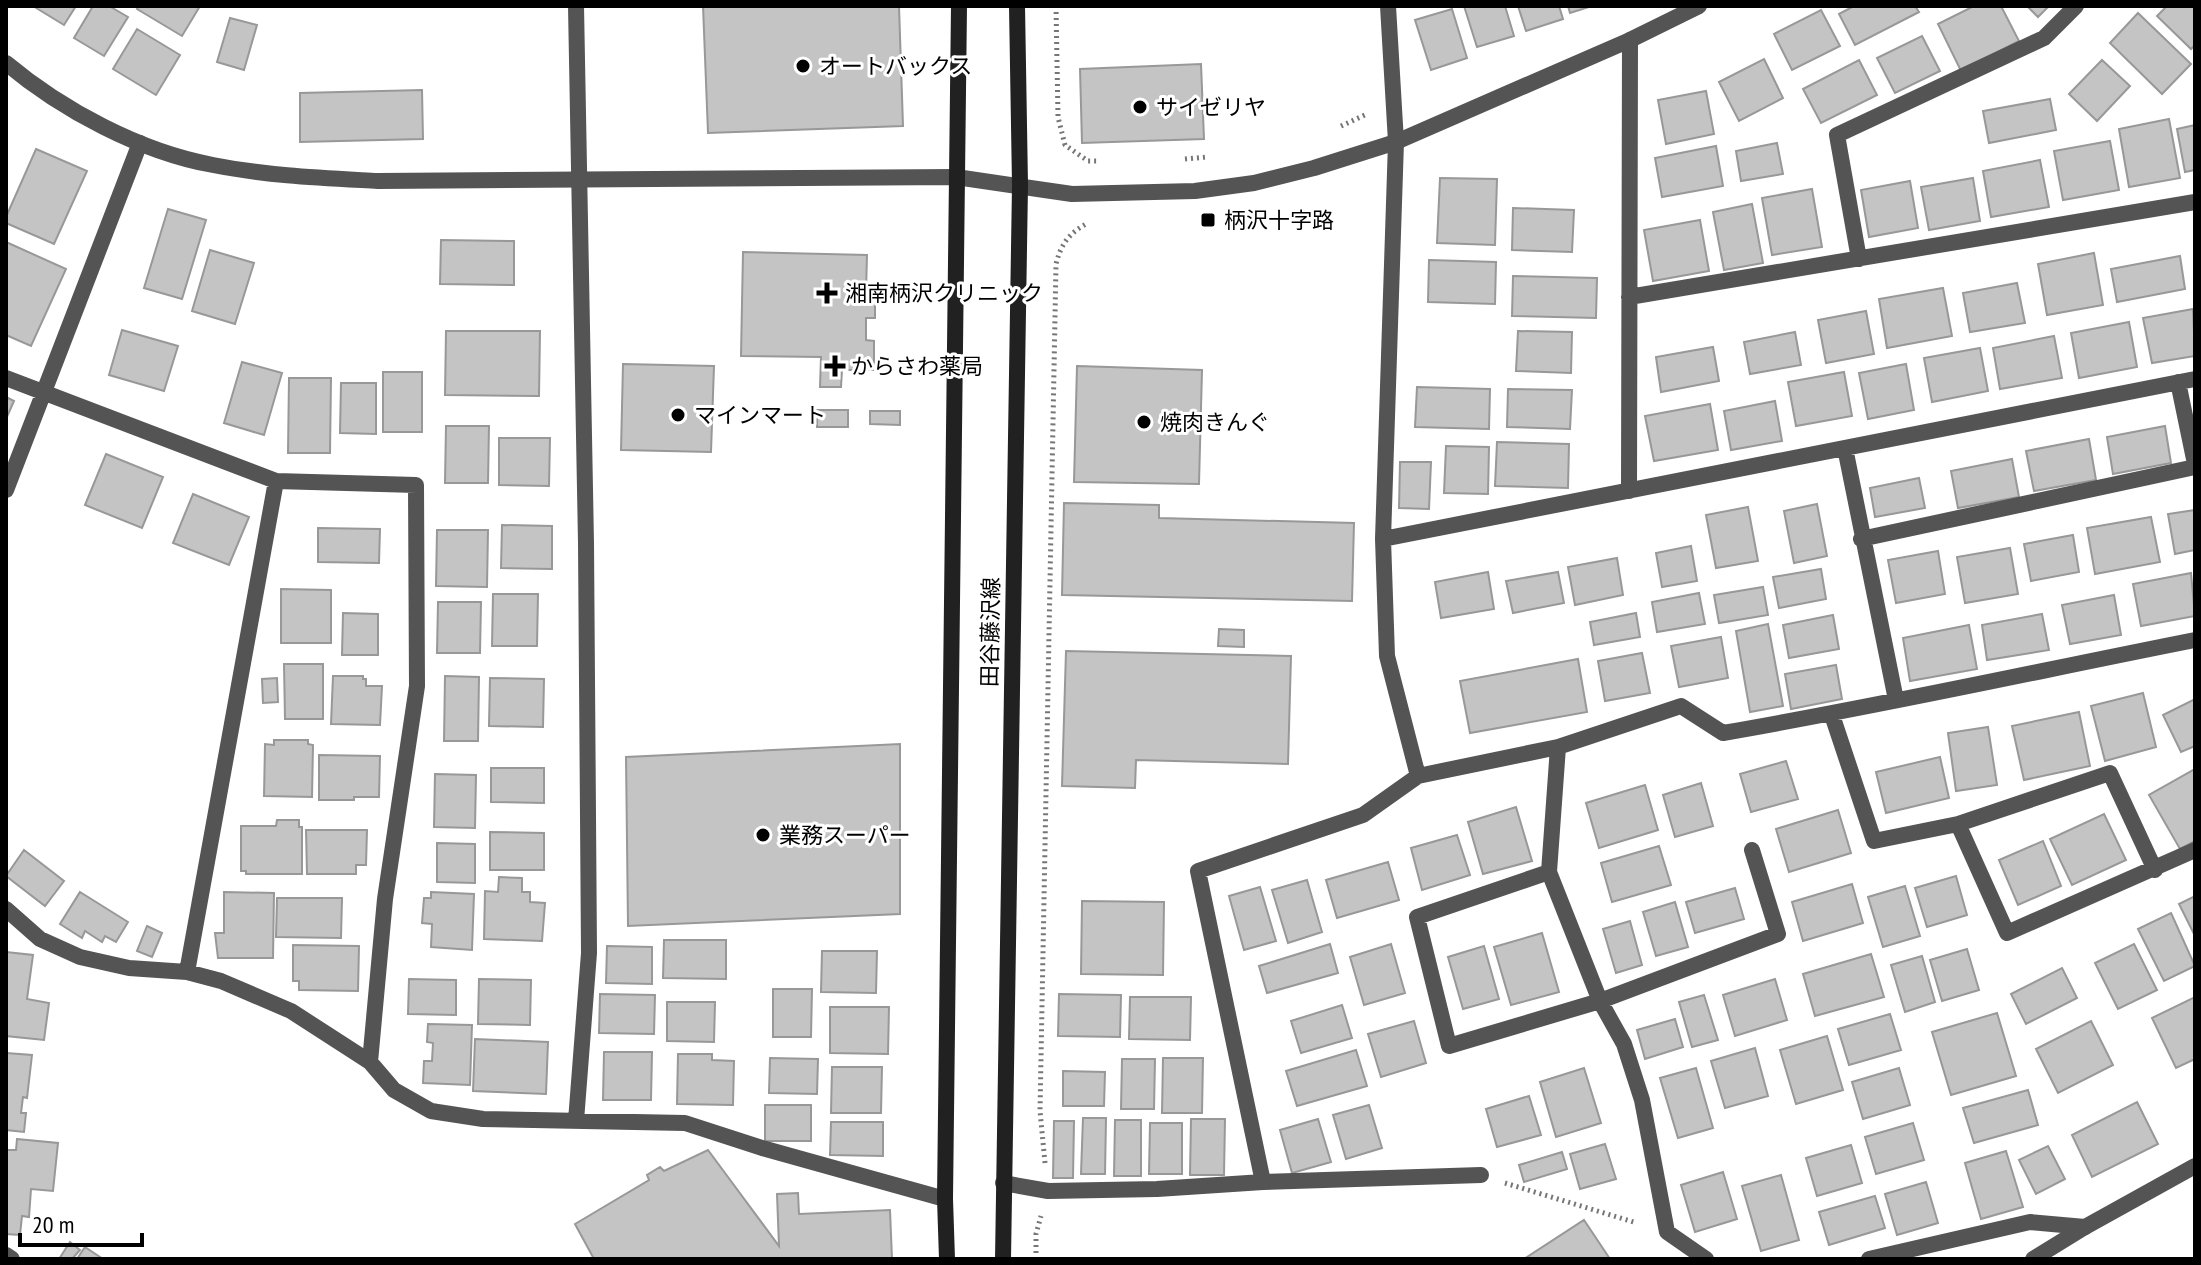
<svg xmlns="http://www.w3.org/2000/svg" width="2201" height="1265" viewBox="0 0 2201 1265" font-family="'PT Sans Narrow','Noto Sans JP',sans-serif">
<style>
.building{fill:#c4c4c4;stroke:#989898;stroke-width:2}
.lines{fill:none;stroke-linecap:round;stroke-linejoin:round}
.path{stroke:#767676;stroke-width:5;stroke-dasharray:2 4;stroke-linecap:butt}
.minor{stroke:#545454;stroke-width:16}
.tertiary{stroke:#545454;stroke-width:16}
.secondary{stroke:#212121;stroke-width:16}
.poi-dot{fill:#000;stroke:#fff;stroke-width:3}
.labels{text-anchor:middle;stroke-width:6;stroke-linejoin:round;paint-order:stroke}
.poi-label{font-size:22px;fill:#000;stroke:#fff;text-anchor:start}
.street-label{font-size:22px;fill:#000;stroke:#fff}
</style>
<rect width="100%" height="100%" fill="#fff"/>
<path class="building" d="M33,6h43l-12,19z
M93,6h16l19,11 -24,39 -30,-18z
M139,6h61l-18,30 -45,-27z
M703,6h196l4,120 -195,7z
M1464,6h41l9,30 -37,11z
M1518,6h41l4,13 -37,12z
M1568,6h24l-22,7z
M1854,6h61l4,6 -64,33 -16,-31z
M1974,6h27l18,35 -58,30 -23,-47z
M2027,6h22l-11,11z
M2167,6h28v39l-4,4 -34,-33z
M1452,9l15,49 -36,12 -16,-50z
M1821,10l19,36 -48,24 -18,-36z
M2138,13l53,51 -29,30 -52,-51z
M230,18l27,7 -13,45 -27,-8z
M137,29l43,26 -24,40 -43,-26z
M1922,36l18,35 -45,22 -18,-35z
M1764,59l19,39 -44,23 -20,-39z
M1859,60l18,35 -56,28 -18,-34z
M2102,60l28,26 -33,35 -28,-27z
M1201,64l3,75 -122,4 -2,-74z
M422,90l1,49 -123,3v-49z
M1706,91l8,43 -48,10 -8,-44z
M2050,99l6,31 -67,13 -6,-32z
M2169,119l11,59 -51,9 -10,-58z
M2195,125v45l-10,2 -8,-43z
M2110,141l9,49 -56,10 -9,-49z
M1777,143l6,31 -42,7 -5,-30z
M1716,146l7,40 -61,11 -7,-39z
M36,149l51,22 -33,73 -48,-21v-6z
M2040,160l9,47 -58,10 -8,-46z
M1440,178l57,1 -2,66 -58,-2z
M1973,178l7,43 -51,9 -8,-43z
M1910,181l8,47 -49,9 -8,-47z
M1812,189l10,58 -50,8 -10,-57z
M1752,204l11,59 -39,7 -11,-58z
M1513,208l61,2 -2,42 -60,-2z
M168,209l38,11 -24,79 -38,-11z
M1700,220l9,51 -56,10 -9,-51z
M441,240l73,1v44l-74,-1z
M6,242l60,27 -35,77 -25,-11z
M210,250l44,13 -19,61 -43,-13z
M743,252l124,3 -1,37h9v26h-9v22l8,1v29h-32l-1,17h-21l1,-30 -80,-1z
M2094,253l9,52 -56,10 -9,-51z
M2180,256l5,33 -68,13 -6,-33z
M1429,260l67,2 -1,42 -67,-2z
M1513,276l84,2 -1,40 -84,-2z
M2017,283l8,40 -55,9 -7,-39z
M1943,288l9,48 -65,12 -8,-49z
M2193,309l2,47 -43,7 -9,-45z
M1866,311l8,43 -48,9 -8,-43z
M2129,322l8,45 -58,11 -8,-45z
M122,330l56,16 -14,45 -55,-16z
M446,331h94l-1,65 -94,-1z
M1518,331l54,1 -1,41 -55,-2z
M1795,332l6,33 -51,9 -6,-32z
M2054,336l8,42 -62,11 -7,-41z
M1713,347l6,34 -58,11 -5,-35z
M1980,348l8,43 -56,11 -8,-44z
M242,362l40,11 -18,62 -40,-12z
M623,364l91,2 -3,86 -90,-2z
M1906,364l8,46 -46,9 -9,-46z
M1077,366l125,4 -3,114 -125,-2z
M383,372h39v60h-39z
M1844,372l8,44 -56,10 -8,-44z
M289,378h42l-1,75h-42z
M341,383h35v51l-36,-1z
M1417,387l73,2 -1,40 -74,-2z
M1508,389l64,1 -2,39 -63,-2z
M6,397l8,4 -8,18z
M1775,401l7,40 -51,9 -7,-39z
M1710,404l8,46 -64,11 -9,-45z
M817,410h31v17h-31z
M870,411h30v14l-30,-1z
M446,426h43l-1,57h-43z
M2165,426l6,37 -58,11 -6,-37z
M499,438h51l-1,48 -50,-1z
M2089,439l7,41 -62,11 -8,-40z
M1497,442l72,2 -1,44 -73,-2z
M1446,446l43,1 -1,47 -44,-1z
M106,454l57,23 -21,51 -57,-23z
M2012,459l7,38 -61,11 -7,-37z
M1400,462h31l-2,47 -30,-1z
M1919,478l6,30 -50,9 -5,-29z
M193,494l56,23 -20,48 -56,-22z
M1064,503l95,2v13l195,5 -2,78 -290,-6z
M1817,504l10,52 -33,7 -10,-52z
M1748,507l10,54 -42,7 -10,-53z
M2195,510v40l-20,4 -7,-40z
M2151,517l9,45 -65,12 -8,-46z
M502,525l50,1v43l-51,-1z
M318,528l62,1 -1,34 -61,-1z
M437,530h51l-1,57 -51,-1z
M2073,535l6,37 -48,9 -7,-37z
M1691,546l6,35 -35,6 -6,-34z
M2010,548l8,46 -53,9 -8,-46z
M1938,551l7,43 -49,9 -8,-43z
M1617,558l6,37 -48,10 -7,-38z
M1821,569l5,30 -47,9 -6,-31z
M1488,572l6,37 -53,9 -6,-36z
M1558,572l6,31 -51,10 -7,-32z
M2191,573l4,43 -54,10 -8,-42z
M1763,587l5,28 -49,8 -5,-28z
M281,589l50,1v53h-50z
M1699,593l6,31 -48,8 -5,-30z
M493,594h45l-1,52h-45z
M2114,595l7,40 -51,9 -8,-39z
M438,602h43l-1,51h-43z
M343,613l35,1v41h-36z
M1636,613l4,24 -46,8 -4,-23z
M2042,614l7,36 -62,10 -5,-35z
M1833,615l6,34 -50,9 -6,-33z
M1768,624l15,82 -33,6 -14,-81z
M1969,625l8,44 -67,12 -7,-43z
M1219,629l25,1v17l-26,-1z
M1721,637l7,41 -49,9 -8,-41z
M1066,651l225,5 -3,108 -152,-4 -1,28 -73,-2z
M1642,653l8,40 -45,8 -7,-40z
M1578,659l9,53 -117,21 -10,-52z
M284,664h39v55h-38z
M1836,665l6,34 -51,10 -6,-35z
M333,676h30v3h3v7h16l-2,39 -49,-1z
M445,676l34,1 -1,64h-34z
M277,678l1,24 -15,1 -1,-24z
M490,678l54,1 -1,48 -54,-1z
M2143,693l13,54 -51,14 -14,-55z
M2195,699v47l-14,6 -18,-37z
M2079,712l11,54 -66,14 -12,-54z
M1988,727l9,58 -41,6 -8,-58z
M274,740h34v4l5,1 -1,52 -48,-1 1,-52 9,1z
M900,744v170l-272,12 -2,-169z
M319,755l61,1 -1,41h-25v3h-35z
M1940,757l9,41 -63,15 -10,-41z
M1786,761l12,38 -47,13 -11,-38z
M491,768h53v35l-53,-1z
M2195,769v72l-15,8 -31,-54z
M435,774l41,1 -1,53 -41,-1z
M1701,783l12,43 -38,11 -12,-42z
M1645,785l13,45 -59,18 -13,-45z
M1516,807l16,54 -49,13 -15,-52z
M1838,810l13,43 -62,19 -13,-43z
M2104,814l22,46 -54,25 -22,-46z
M277,820h22v7h3v47h-56v-3h-5v-45h35z
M306,830h61l-1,35h-10v9h-49z
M490,832l54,1v37h-54z
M1457,835l13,40 -48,15 -11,-42z
M2043,841l18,45 -43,19 -19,-45z
M437,843l38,1v39l-38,-1z
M1659,846l12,39 -59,17 -11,-39z
M24,850l40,31 -19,25 -39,-30z
M1388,862l11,38 -62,18 -11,-38z
M1956,876l11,39 -40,12 -12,-39z
M499,877l23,1v14h8v10l15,1 -3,38 -58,-2 1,-48 13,1z
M1307,880l15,52 -34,11 -16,-53z
M1852,884l11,39 -60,18 -11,-39z
M1905,886l15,50 -37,11 -15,-50z
M1260,887l16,54 -32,9 -15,-54z
M1735,888l9,31 -49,14 -9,-31z
M80,892l48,30 -12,20 -11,-6 -3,6 -17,-11 -3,7 -22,-14z
M224,892l50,1 -1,65h-55l-3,-25h9z
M431,892l43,2 -2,56 -41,-3 1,-23 -10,-1 2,-25h7z
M2195,896v40l-16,-32z
M277,898h65l-1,40 -65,-1z
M1082,901l82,1 -1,73 -82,-1z
M1675,902l13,45 -32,9 -13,-44z
M2171,913l24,53 -31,15 -26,-52z
M1630,921l12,44 -26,8 -13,-44z
M147,926l15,7 -10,24 -15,-6z
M1542,933l17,59 -48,13 -17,-58z
M664,940h62v39l-63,-1z
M1330,944l8,29 -71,20 -8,-27z
M1391,944l14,49 -41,12 -14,-48z
M2134,944l23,46 -39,19 -23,-46z
M293,945l66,1 -1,45 -59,-1v-9h-6z
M607,946l45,1v37l-46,-1z
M1484,946l15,53 -36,10 -15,-52z
M1967,949l12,41 -37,11 -12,-41z
M822,951h55l-1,42 -55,-1z
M6,952l27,3 -6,44 22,4 -5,37 -38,-4z
M1871,954l13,43 -69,19 -12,-42z
M1922,956l13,46 -30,10 -14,-47z
M2062,968l15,30 -51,26 -15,-30z
M409,979l47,1v35l-48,-1z
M479,979l52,1 -1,45 -52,-1z
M1775,979l12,41 -52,16 -12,-41z
M773,989h39l-1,48h-38z
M600,994l55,1 -1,39 -55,-1z
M1059,994l62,1 -1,42 -62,-1z
M1704,995l14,45 -26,7 -13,-45z
M1130,997h61l-1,43 -61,-1z
M2195,997v62l-19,9 -24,-50z
M667,1002h48l-1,40 -47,-1z
M1342,1005l10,33 -51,15 -10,-32z
M830,1007h59l-1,47 -58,-1z
M1997,1013l19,63 -65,19 -19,-63z
M1890,1014l11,36 -52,15 -11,-36z
M1675,1019l8,28 -38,12 -8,-29z
M1414,1021l12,42 -45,14 -13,-43z
M2091,1021l22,44 -55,28 -22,-44z
M428,1024l44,1 -2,60 -47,-2 1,-22h8l1,-18 -6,-1z
M1827,1036l16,54 -47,14 -16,-54z
M475,1039l73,3 -2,52 -73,-3z
M1755,1048l13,48 -43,12 -14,-47z
M1356,1050l11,36 -70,20 -11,-35z
M604,1052h48l-1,48h-48z
M6,1053l26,2 -5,43 -4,-1 -2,16h5l-2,19 -18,-2z
M678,1054h34v6l22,1 -1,44 -56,-1z
M770,1058l48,1 -1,35 -48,-1z
M1163,1058h40l-1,55h-40z
M1122,1059h33l-1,50h-33z
M832,1067h50l-1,46h-50z
M1584,1068l17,55 -45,14 -16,-55z
M1696,1068l17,60 -35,10 -18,-60z
M1899,1068l11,37 -47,14 -11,-37z
M1063,1071l42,1 -1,34h-41z
M2028,1090l10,35 -64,18 -11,-35z
M1529,1096l12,39 -44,12 -11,-38z
M2137,1102l21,42 -66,33 -20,-42z
M765,1105h46v36h-46z
M1369,1105l13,43 -36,11 -13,-44z
M1083,1118h23l-1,56h-24z
M1191,1119h34l-1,56h-34z
M1318,1119l13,43 -39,11 -12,-43z
M1115,1120h26v56h-27z
M1054,1121h20l-1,57h-20z
M831,1122h52v34l-53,-1z
M1150,1123h32v51h-33z
M1913,1123l11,37 -48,14 -11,-37z
M17,1139l41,4 -5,48 -22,-2 -2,28 -7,-1 -2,19 -14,-1v-84h10z
M1605,1144l11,35 -36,10 -10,-35z
M1851,1145l11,38 -45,13 -11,-38z
M2048,1146l17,33 -29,15 -17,-34z
M708,1150l71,96 -2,-52 21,-1 1,21 91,-4 2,49h-298l-19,-35 74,-44 -2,-5 13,-8 4,4z
M2006,1151l17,56 -42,12 -16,-56z
M1562,1152l5,17 -43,13 -5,-17z
M1723,1172l14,47 -42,13 -14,-47z
M1781,1175l18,65 -38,11 -19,-65z
M1926,1182l12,41 -41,12 -12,-41z
M1875,1196l10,32 -56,17 -10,-33z
M1584,1220l26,39h-86z
M70,1242l10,8 -8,9h-13z
M85,1247l18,12h-26z"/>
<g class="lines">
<path class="path" d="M1056,6l2,111 7,28 23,16h11
M1341,126l26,-12
M1185,159l22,-2
M1045,1163l-5,-52 16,-847c5,-20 13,-31 32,-41
M1505,1183l132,40
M1036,1259v-25l5,-18"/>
<path class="minor" d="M576,6l10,537 3,410 -13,168
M1388,6l8,136 -13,397 4,117 31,120
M1859,259l-22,-124 207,-97 32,-32
M1629,297l566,-95
M6,378l270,103 140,4 1,201 -32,213 -15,163
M2178,382l17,82
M1845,448l51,252
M6,490l134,-347
M1629,491l1,-451
M1383,539l812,-160
M1861,539l334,-72
M1832,715l42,126 84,-17 152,-51 45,97
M1558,747l-9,125 51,129 24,43 18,56 25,132 39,27
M1958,824l49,109 188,-83
M1549,872l-132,45 32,129 151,-45 178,-67 -26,-84
M6,909l34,30 40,18 49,11 58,4 34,9 70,30 79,51 24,28 37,21 52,8 202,4 77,25 183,51
M187,972l89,-491
M1263,1182l218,-7
M1003,1183l45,8 109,-2 106,-7 -65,-311 165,-56 55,-39 140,-29 123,-41 42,27c158,-27 315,-62 472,-93
M6,1255l6,4
M1869,1259l161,-37 55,5"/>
<path class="tertiary" d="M6,63c56,47 135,89 207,102 55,11 110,13 165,16l578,-4 116,17 123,-3 59,-8 60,-15 82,-26 234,-102 69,-34
M2033,1259l52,-32 110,-61"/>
<path class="secondary" d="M947,1259l-2,-60 14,-1193
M1003,1259l17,-1074 -3,-179"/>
</g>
<g class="poi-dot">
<circle cx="803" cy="66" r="8"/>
<circle cx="1140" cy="107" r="8"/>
<rect x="1200" y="212" width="16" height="16" rx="4"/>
<path d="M823 281h8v8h8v8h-8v8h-8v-8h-8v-8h8z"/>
<path d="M831 354h8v8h8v8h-8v8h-8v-8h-8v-8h8z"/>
<circle cx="678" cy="415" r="8"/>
<circle cx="1144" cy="422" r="8"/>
<circle cx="763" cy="835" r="8"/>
</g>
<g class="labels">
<g class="poi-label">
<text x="819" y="74">オートバックス</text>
<text x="1156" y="115">サイゼリヤ</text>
<text x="1224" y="228">柄沢十字路</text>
<text x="845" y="301">湘南柄沢クリニック</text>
<text x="851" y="374">からさわ薬局</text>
<text x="694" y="423">マインマート</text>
<text x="1160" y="430">焼肉きんぐ</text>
<text x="779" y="843">業務スーパー</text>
</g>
<g class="street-label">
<text transform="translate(990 632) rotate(-89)" y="8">田谷藤沢線</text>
</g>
</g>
<rect width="2201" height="1265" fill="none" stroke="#000000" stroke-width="16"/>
<path d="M20 1233v12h122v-12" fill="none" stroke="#000000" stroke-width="4"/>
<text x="32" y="1233" font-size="24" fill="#000000" stroke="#ffffff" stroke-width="6" paint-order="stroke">20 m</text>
</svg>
